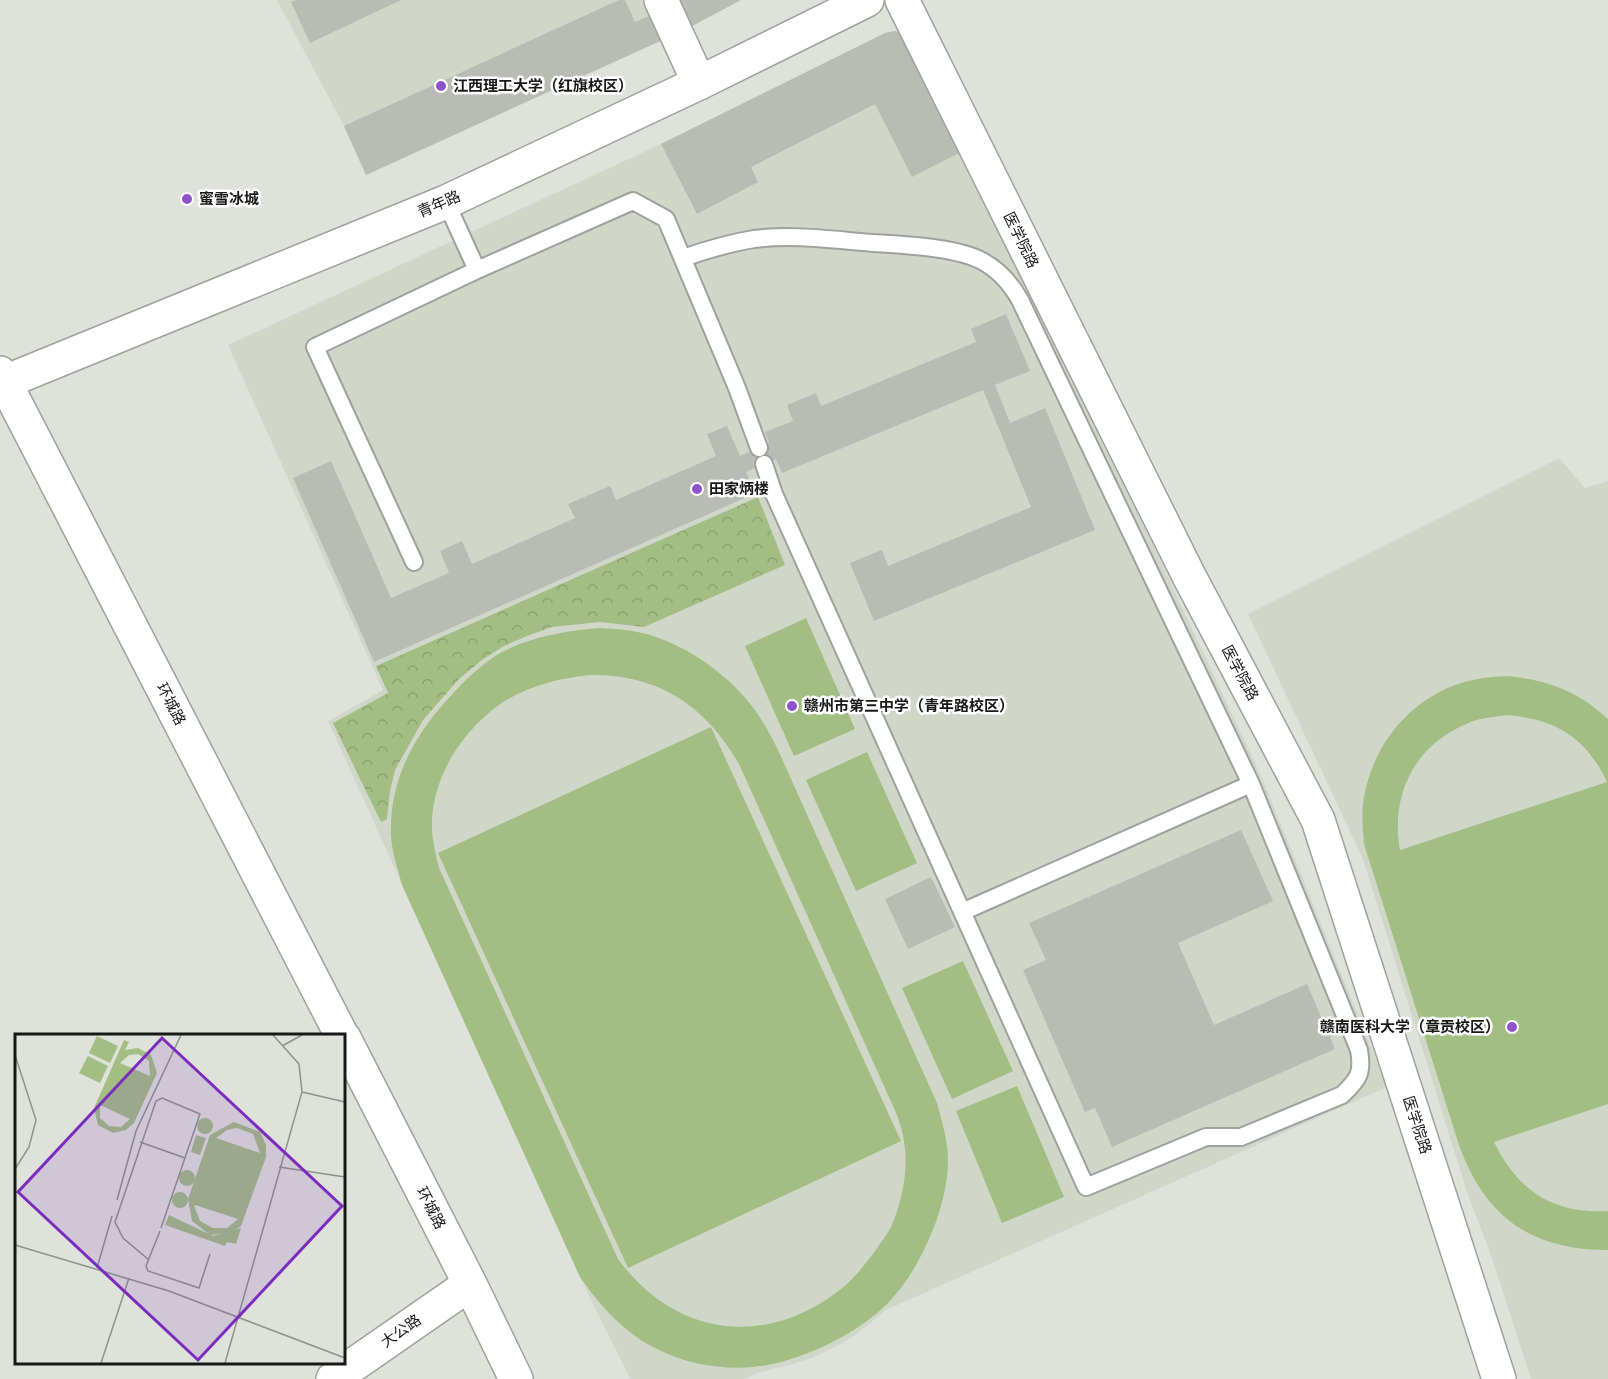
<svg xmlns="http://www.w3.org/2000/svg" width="1608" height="1379" viewBox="0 0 1608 1379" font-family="'Asap Condensed','Noto Sans SC',sans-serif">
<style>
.built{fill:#d0d7c9}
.forest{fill:url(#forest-crowns)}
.garden{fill:#a2be83;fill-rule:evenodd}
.building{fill:#b8bcb5}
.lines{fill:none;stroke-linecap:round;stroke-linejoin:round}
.service-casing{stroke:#9fa29b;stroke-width:20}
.minor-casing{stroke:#9fa29b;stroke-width:36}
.tertiary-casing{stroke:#9fa29b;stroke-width:36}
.service{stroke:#fff;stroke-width:16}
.minor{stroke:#fff;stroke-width:33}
.tertiary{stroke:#fff;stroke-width:33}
.poi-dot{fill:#8f54cb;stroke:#fff;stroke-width:2}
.labels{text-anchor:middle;stroke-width:5;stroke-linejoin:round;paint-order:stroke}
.poi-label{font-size:15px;font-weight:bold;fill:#171916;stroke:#fff;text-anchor:start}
.street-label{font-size:15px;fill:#171916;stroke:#fff}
.inset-road{fill:none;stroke:#8e928c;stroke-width:1.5}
.view{fill:#7b2cbf;fill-opacity:0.15;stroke:#7b2cbf;stroke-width:3}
.inset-edge{fill:none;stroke:#171916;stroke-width:3}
</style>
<defs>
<pattern id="forest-crowns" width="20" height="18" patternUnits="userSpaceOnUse" patternTransform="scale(1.5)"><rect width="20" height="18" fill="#a2be83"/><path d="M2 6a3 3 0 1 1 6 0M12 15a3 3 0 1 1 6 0" fill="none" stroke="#8ba370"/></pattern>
</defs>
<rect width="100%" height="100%" fill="#dee2da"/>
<path class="built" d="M277,0h464l-49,26 -326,149 -22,-49z
M895,31l10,3 62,115 295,629 125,309 -501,223 -32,26 -17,10 -23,11 -18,6 -39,10 -12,6h-115l-50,-102 -252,-556 55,-31 -155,-345 433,-201 224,-111z
M1559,458l26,30 23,-7v898h-77l-39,-121 -24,-63 -105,-336 -115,-245z"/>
<path class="forest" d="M758,497l27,68 -141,62 -44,-5 -48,5 -25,9 -23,10 -22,14 -23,19 -36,41 -28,50 -5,21 -3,28 -6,3 -48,-99 55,-30 -12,-27z"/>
<path class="garden" d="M806,618l49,111 -61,27 -49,-110z
M599,628c18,1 34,2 51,7 39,12 77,39 102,71 10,13 18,28 26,44l159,353c5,19 11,37 11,58 0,19 -5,40 -11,58 -11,30 -25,58 -47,82 -31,33 -92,62 -137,66 -31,3 -66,-3 -94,-17 -34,-16 -58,-43 -79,-73l-178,-392c-4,-16 -10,-32 -11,-49 -2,-53 21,-98 56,-136 16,-18 34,-36 55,-48 31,-16 64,-21 97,-24zM590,675c68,-1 115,30 149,89l158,351c3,9 6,18 7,27 5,27 -2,60 -13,85 -5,9 -12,18 -18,27 -8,10 -17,22 -27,31 -76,64 -169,54 -228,-26l-179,-391c-4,-16 -8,-33 -7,-49 3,-45 29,-85 64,-112 25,-19 62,-29 94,-32z
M1507,676c41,4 71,15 101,43v385l-114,38c24,49 59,72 114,69v39c-77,0 -123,-33 -149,-105l-95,-301c-1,-15 -3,-31 0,-47 9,-52 46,-98 97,-114 16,-5 31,-6 46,-7zM1507,715c48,4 79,22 100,67l-207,68c-10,-54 14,-104 66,-126 13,-6 27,-7 41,-9z
M711,727l190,414 -273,127 -190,-415z
M867,752l50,111 -61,28 -50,-111z
M963,961l50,110 -61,28 -50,-111z
M1017,1086l47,111 -62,26 -46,-112z"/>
<path class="building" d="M296,0h105l-91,43 -19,-41z
M619,0h6l10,22 21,-9 11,25 -301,137 -22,-49z
M679,0h62l-49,26z
M895,31l10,3 62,115 -55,28 -37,-73 -124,63 7,15 -61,32 -36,-70 224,-111z
M1006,314l24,57 -35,14 15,38 35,-15 50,122 -221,91 -24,-58 32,-13 6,16 143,-59 -48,-117 -201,83 -6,-14 -30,13 10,21 -382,169 -81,-184 38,-17 60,137 58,-25 -9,-22 22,-10 10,23 103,-46 -7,-14 42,-18 6,14 100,-44 -9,-22 20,-8 13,30 29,-13 -4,-11 28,-11 -6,-16 29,-12 5,13 155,-64 -5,-13z
M1241,830l32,71 -95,42 36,82 93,-41 28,65 -223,98 -17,-39 -10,4 -62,-142 23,-10 -17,-37z
M931,877l24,50 -47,22 -23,-50z"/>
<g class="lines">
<defs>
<path id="service" d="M446,202l31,68
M683,258c23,-8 46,-15 71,-19 39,-5 80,1 119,4 30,2 83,4 109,18 17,9 29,23 38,39l231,484 108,266c4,23 0,29 -17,45l-101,42h-35l-120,50 -312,-693 -10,-30
M414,562l-99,-215 162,-77 156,-69 33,18 71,169 22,60
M962,912l289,-128"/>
<path id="minor" d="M661,0l38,83"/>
<path id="tertiary" d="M902,0l287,576 129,244 181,559
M0,373l342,663
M0,384l446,-182 253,-119 168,-83
M344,1038l126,246 46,95
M333,1379l137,-95"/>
</defs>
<use href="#service" class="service-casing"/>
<use href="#minor" class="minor-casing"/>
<use href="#tertiary" class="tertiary-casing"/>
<use href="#service" class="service"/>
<use href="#minor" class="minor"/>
<use href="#tertiary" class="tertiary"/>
</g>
<g class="poi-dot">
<circle cx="441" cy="86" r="6"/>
<circle cx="187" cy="199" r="6"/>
<circle cx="697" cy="489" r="6"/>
<circle cx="792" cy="706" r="6"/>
<circle cx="1512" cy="1027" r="6"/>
</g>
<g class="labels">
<g class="poi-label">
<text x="453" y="91">江西理工大学（红旗校区）</text>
<text x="199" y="204">蜜雪冰城</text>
<text x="709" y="494">田家炳楼</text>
<text x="804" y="711">赣州市第三中学（青年路校区）</text>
<text x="1500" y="1032" text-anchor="end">赣南医科大学（章贡校区）</text>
</g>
<g class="street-label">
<text transform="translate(439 204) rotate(-23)" y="5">青年路</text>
<text transform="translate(1021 240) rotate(64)" y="5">医学院路</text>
<text transform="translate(1240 673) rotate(62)" y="5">医学院路</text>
<text transform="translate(171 704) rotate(63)" y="5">环城路</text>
<text transform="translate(1417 1125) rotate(72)" y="5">医学院路</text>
<text transform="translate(431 1208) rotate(63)" y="5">环城路</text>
<text transform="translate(401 1331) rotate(-35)" y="5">大公路</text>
</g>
</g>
<g transform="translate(15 1034)">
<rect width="330" height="330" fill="#dee2da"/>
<path d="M154,181l44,21 28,-8 -5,16 -9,-2 -2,4 -60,-21z" fill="#a2be83"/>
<path d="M82,2l21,10 -8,17 -21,-10zM109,6l5,2 -4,8 13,-2 13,7 6,18 -23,50 -8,7 -13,3 -15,-8 -4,-17zM123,20l11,7 1,15 -30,-13 9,-8zM85,71l30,14 -9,8 -12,-1 -9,-8zM73,22l20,10 -8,17 -21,-10zM182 92a8 8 0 1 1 16 0a8 8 0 1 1-16 0ZM219,88l26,10 6,13v12l-25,69 -11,7 -20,2 -18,-14 -4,-22 22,-64zM222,94l16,6 7,19 -44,-15 11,-8zM179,171h1l43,14 -11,9h-14l-13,-7zM181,101l10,3 -6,17 -9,-3zM164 144a8 8 0 1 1 16 0a8 8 0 1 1-16 0ZM157 166a8 8 0 1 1 16 0a8 8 0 1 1-16 0Z" fill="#a2be83" fill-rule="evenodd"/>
<path class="inset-road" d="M267,12l20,-11M0,21l21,65 -7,27 -14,22M287,58l43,10M125,108l45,16M264,133l66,10M102,166l19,-69 45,-96M145,197l-14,35 2,5 51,17 11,-34M0,211l154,46 176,67M134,226l-26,-22 -8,-16 41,-121 6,-3 38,16 -39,114M82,234l15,-52M86,329l28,-85M210,329l77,-271 -3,-28 -26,-29"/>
<path class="view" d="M147,4l180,168 -144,154 -180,-168z"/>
<rect width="330" height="330" class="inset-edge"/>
</g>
</svg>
